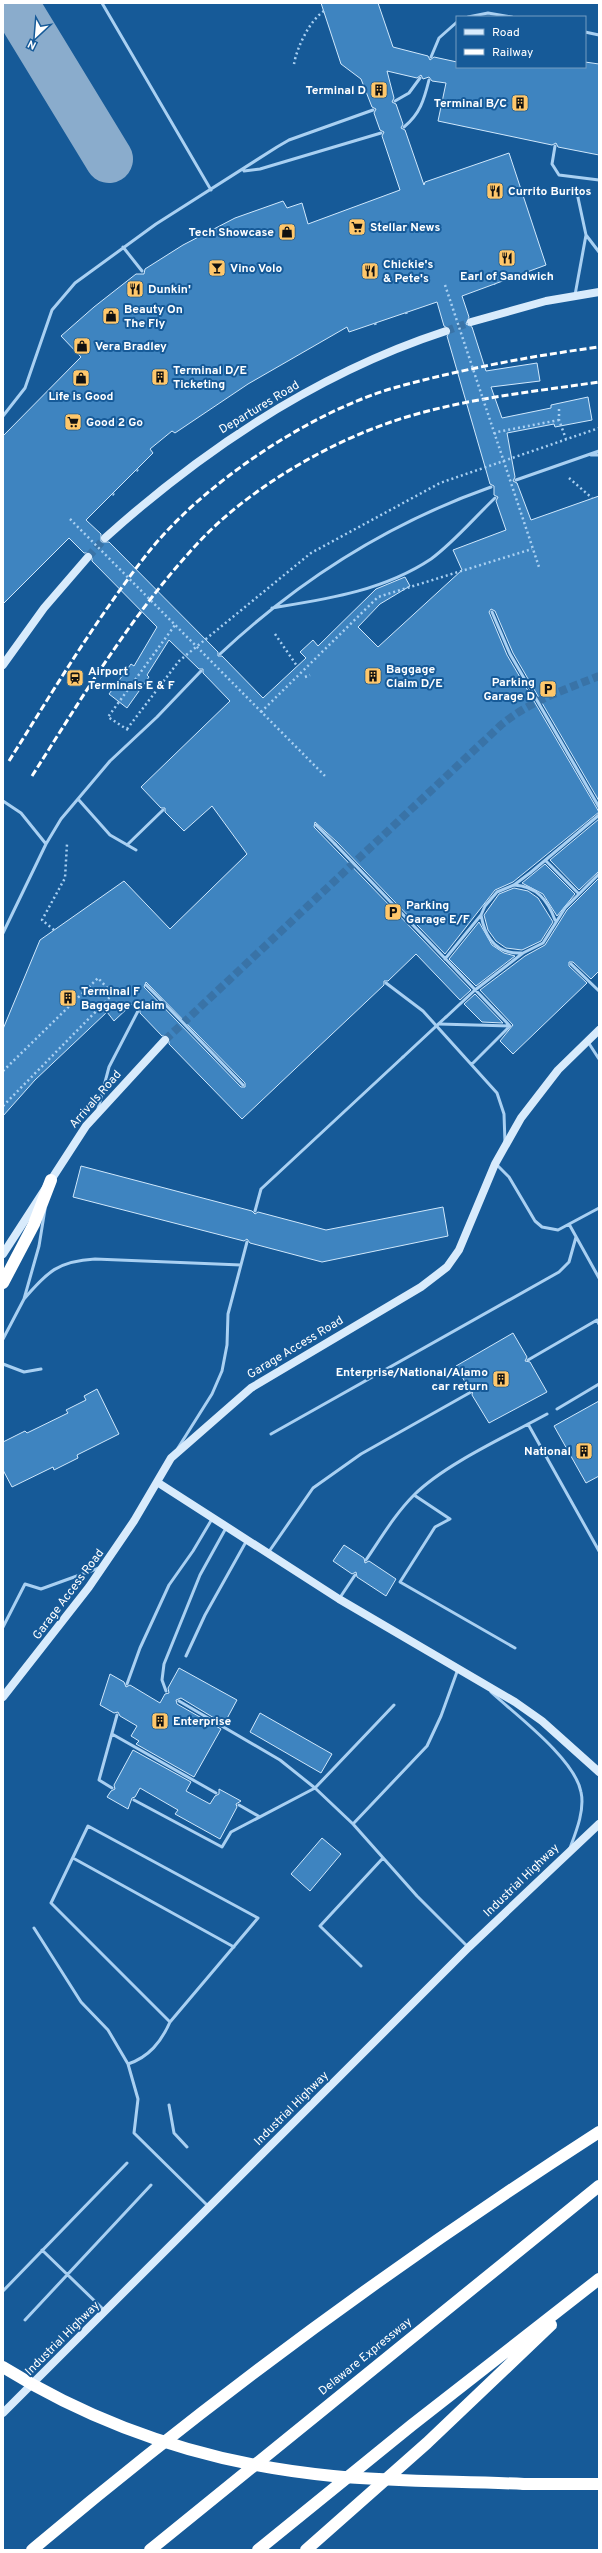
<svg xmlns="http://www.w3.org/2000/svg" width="602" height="2553" viewBox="0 0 602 2553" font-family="Overpass,sans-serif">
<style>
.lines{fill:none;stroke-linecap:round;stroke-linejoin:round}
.taxiway{stroke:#8aaccc;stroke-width:48}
.building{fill:#3e84c0;stroke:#d0e8fc;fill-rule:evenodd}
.secondary-tunnel{stroke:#3973a7;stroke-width:8;stroke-dasharray:8 4;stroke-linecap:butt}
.path{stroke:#a9d0f2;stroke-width:2.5;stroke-dasharray:2 3;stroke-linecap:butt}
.lane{stroke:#a9d0f2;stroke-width:3}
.secondary{stroke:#d8ebfc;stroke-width:8}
.highway{stroke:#fff;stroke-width:12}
.rail{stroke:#fff;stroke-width:3;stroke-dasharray:7 3;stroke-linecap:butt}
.path-bridge{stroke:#a9d0f2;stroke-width:2.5;stroke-dasharray:2 3;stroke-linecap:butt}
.lane-bridge{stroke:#a9d0f2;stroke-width:3}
.highway-bridge{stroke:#fff;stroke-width:12}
.labels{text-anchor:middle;stroke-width:4;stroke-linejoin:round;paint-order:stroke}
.poi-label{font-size:12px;font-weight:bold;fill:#fff;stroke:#165a98;text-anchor:start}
.street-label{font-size:12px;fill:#fff;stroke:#165a98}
</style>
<rect width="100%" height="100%" fill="#165a98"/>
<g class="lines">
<path class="taxiway" d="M14,3l95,156"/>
</g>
<path class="building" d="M321,3h57l15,44 35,9 2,4 4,-3 23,5v5h128v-5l14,2v91l-41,-8 -2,-4 -4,2 -114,-24 8,-38 -14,-2 -3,-4 -6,2 -2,-4 -4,3 -30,-7 7,27 -2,4 4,2 7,20 -2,4 4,2 19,55 1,-3 84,-29 37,112 -84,31 7,21 -3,7 6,3 14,44 51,-8 3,18 -49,6 11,31 49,-10v-3l37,-8 4,23 -37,7 -1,-3 -47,9 8,44 -2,4 4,2 14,37 68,-24v305l-86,-148 -18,-42 -4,-2 -2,3 18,43 92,157 -86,70 -18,8 -50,64 -108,-112 -22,-20 -1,5 157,163 -11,10 -44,-46 -28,27h-4v4l-142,134 -73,-75v-8h-7l-22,-23v-4h-4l-4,-5 -18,17 -7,-9 -72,68 -32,36v-87l37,-89 84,-59 46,48 77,-75 -35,-48 -28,25 -19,-19v-4h-4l-20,-21 89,-86 -27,-28v-4h-4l-30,-29 -22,35 2,2 -22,31 -18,-14 22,-30 3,2 23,-39 -65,-66v-8h-8l-15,-15 -66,66v-168l78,-79 -20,-21 33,-29 42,-33h8l1,-5 38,-24 52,-27 48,-17 4,7 15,-5 6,21 92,-34 -18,-54 2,-4 -4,-2 -6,-17 2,-4 -4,-2 -11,-28 -20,-15zM437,302l7,24 7,4 -4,6 43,148 4,2v9l4,2 -2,4 10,29 -53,20 9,20 -84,77 -20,-20 22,-23 30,-18 -5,-9 -29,12 -58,57 -5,-6 -13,12 6,6 -43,40 -41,-42h-4v-4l-109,-110h-8v-8l-15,-14 67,-67 -3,-4 22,-18 3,2 73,-49 99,-57 2,5zM146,982l99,101v4h-4l-97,-100z
M599,819v52l-20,19 -29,-30z
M545,864l30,30 -18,22 -14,-22 -21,-11z
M599,878v93l-8,8 -18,-17h-4v4l18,17 -74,71 -13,-13 13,-16 -33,-35 45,-34 20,-11 22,-35z
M514,888l14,3 10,7 15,24 -12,19 -19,9 -16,-2 -10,-7 -8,-11 -4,-15 15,-21z
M479,922l13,23 12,8 11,3 -39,30 -27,-27z
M475,994l28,29 -21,-1 -18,-18z
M81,1166l171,45 3,3 3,-2 68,18 117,-23 5,29 -126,26 -72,-19 -3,-4 -3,2 -171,-44z
M513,1333l14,24 -2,4 5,1 17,30 -58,31 -17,-28 1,-5 -4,-1 -13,-23z
M97,1389l22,45 -42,21 1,3 -24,12 -1,-3 -41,20 -9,-17v-28l22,-11 2,2 41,-20 -2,-3 20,-10 -2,-4z
M599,1401v75l-13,7 -32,-57z
M344,1545l20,13 1,5 4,-2 27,18 -10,17 -29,-19 -1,-5 -4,2 -19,-13z
M179,1668l58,32 -13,24 -43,-26 -5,2 1,4 44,25 -27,48 -58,-33 3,-3 -8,-5 6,-10 -17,-10 -2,-4 -4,1 -14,-8 10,-31 14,8 2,5 4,-2 30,18 5,-9 4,-1 -1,-5z
M260,1713l72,41 -11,19 -71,-41z
M133,1750l58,32 -5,9 24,13 5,-8 4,-2v-5l22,12 -5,3 1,3 -17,32 -45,-25 3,-4 -38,-22 -5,9 -3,1 -4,11 -21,-12 4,-6 4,-2 -1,-4z
M322,1838l19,16 -31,37 -19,-17z"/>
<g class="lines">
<path class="secondary-tunnel" d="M446,331l25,-9
M88,557l17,-19
M165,1040l336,-315c29,-24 63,-35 98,-49"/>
<path class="path" d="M294,64c3,-17 16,-44 30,-53
M525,272l1,3
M494,284v1
M406,312l1,3
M375,323l1,3
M559,409v11l7,19
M494,434l3,-2 62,-12
M137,470l1,1
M569,478l23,20
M113,494l1,1
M275,634l22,32
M305,677l5,-2
M127,729l52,-68 132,-108 129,-70 159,-55
M128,730l-20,-13 67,-92
M54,930l-12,-10 23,-42 2,-34
M3,1071l95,-93 15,16 4,-5
M3,1106l110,-112"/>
<path class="lane" d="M102,3l109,187
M468,17l20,-4 24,4
M585,32l14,3
M431,57l8,-19 18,-16
M395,101l14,-8 11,-15
M404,127c16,-13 20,-27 25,-47
M555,146l-3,18 7,11 40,5
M244,171l16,-2 121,-36
M577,193l9,42 13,17
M123,247l19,24
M575,295l11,-60
M3,416l22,-28 27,-78 23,-27 81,-59 121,-77 12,-7 84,-30
M591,455h8
M516,480l83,-29
M272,608c55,-9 111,-17 159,-49 23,-17 43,-41 64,-61
M492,612l18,42 89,153
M220,654c79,-74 169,-131 271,-167
M78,799l32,36 26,15
M3,801l18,12 25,31
M335,844l175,182
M127,845l36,-35
M546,861l32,32
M514,885c23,1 34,16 41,35
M481,915c4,23 16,39 40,38
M3,933l43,-89 15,-25 49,-58 47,-44 44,-46
M445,959l36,-44 4,-9 12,-14 17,-7 16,-12 69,-58
M571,964l28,27
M386,983l37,28 74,82 7,21 1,29
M160,999l83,86
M446,1017l29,-27 48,-37 20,-10 22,-35 34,-34
M439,1024l71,2
M588,1042l11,17
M472,1064l38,-38
M98,1109l11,-42 29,-56
M496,1164l13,13 26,44 7,6 16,3 41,-22
M255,1211l6,-22 142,-132
M569,1224l30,54
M24,1299c23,-27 34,-38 71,-40l146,6
M3,1339l21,-40 15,-53 6,-37
M528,1360l69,-40 2,4
M3,1364l21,8 17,-3
M557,1409l42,-25
M528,1424l71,127
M271,1434l288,-162 10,-10 7,-25
M178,1448l34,-54 10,-23 5,-26 1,-31 19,-72
M414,1495l36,24 -15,8 -35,55 115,66
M268,1553l45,-65 48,-34 110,-62
M366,1560c15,-22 29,-46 48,-65 31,-31 93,-59 133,-81
M339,1599l16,-24
M3,1627l22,-43 16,5 58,-21
M186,1656l19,-41 42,-75
M127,1684l13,-36 29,-63 24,-34 19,-32
M166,1691l-4,-11 2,-16 36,-89 26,-47
M491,1692c25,23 84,67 90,100 4,18 -5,40 -11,56
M179,1701l101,59 35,28 38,36 64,72 51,51
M112,1734l104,59
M112,1788l-13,-8 18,-65
M134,1800l88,47 9,-15 84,-44 79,-83
M239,1805l21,12
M353,1824l74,-78 14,-30 17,-47
M73,1858l161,89
M34,1928l47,74 27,28 20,34 10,35 -4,34 74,73
M361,1966l-41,-40 63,-68
M128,2064c21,-7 33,-22 42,-42l88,-104 -170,-92 -37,77 119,119
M169,2105l5,28 13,14
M42,2250l62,60
M3,2291l124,-128
M25,2320l126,-135"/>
<path class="secondary" d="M471,322l75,-21 53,-9
M105,538c100,-90 212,-165 341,-207
M3,665l41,-57 44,-51
M3,1254l83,-128 79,-86
M157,1482l182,117 176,103 27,19 57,51
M3,1697l86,-110 45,-66 37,-63 80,-70 170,-101 26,-20 12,-17 36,-86 26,-46 37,-48 41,-40
M3,2413l466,-466 130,-123"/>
<path class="highway" d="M3,1283l31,-59 17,-44
M524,2484h75
M32,2550c179,-151 370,-291 567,-418
M150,2550l449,-364
M258,2550l154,-125 187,-146
M306,2550l121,-107 124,-118"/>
<path class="rail" d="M9,761c44,-70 87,-142 138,-207 55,-70 164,-143 250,-167 66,-18 134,-31 202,-40
M32,776c51,-80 100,-162 165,-232 50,-54 128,-100 197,-123 66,-22 137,-29 205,-39"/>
<path class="path-bridge" d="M445,285l94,282
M70,519l255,257
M261,712l117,-115 154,-48"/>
<path class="lane-bridge" d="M316,825l19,19
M146,985l14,14
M403,1057l43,-40"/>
<path class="highway-bridge" d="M3,2367c100,62 213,98 330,109 63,6 127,5 191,8"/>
</g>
<defs>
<symbol id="building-square" viewBox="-11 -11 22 22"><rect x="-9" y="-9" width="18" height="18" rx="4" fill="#ffc76a" stroke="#165a98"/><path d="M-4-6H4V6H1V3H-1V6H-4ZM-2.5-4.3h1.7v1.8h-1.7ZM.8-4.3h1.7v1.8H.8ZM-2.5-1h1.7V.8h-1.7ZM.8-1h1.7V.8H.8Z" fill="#111"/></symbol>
<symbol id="restaurant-square" viewBox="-11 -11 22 22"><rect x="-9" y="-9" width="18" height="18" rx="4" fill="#ffc76a" stroke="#165a98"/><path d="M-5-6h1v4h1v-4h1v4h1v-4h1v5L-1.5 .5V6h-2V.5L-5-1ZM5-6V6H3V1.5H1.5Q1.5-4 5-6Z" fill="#111"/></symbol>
<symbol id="supermarket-square" viewBox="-11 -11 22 22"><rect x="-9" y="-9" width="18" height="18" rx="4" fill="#ffc76a" stroke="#165a98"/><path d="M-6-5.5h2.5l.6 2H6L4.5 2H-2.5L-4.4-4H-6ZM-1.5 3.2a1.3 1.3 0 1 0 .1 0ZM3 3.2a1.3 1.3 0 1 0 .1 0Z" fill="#111"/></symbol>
<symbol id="shop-square" viewBox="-11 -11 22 22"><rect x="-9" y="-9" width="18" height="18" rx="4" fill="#ffc76a" stroke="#165a98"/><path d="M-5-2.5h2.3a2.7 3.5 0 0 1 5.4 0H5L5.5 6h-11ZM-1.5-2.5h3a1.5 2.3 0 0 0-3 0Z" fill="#111"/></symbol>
<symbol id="bar-square" viewBox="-11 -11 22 22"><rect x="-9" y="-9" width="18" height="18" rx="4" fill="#ffc76a" stroke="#165a98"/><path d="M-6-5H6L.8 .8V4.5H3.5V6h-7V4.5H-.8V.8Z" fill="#111"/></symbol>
<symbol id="station-square" viewBox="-11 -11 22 22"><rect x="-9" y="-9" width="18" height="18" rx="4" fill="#ffc76a" stroke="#165a98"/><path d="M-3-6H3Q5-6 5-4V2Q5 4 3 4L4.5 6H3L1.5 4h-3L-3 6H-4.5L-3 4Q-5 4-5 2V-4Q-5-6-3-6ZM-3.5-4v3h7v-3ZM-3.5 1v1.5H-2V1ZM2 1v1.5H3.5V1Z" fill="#111"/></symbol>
<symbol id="parking-square" viewBox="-11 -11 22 22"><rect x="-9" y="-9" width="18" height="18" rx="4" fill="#ffc76a" stroke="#165a98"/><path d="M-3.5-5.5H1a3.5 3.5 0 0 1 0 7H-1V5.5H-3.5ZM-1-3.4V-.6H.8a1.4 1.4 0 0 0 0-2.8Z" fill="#111"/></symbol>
</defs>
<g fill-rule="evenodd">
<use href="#building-square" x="369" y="80" width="20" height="20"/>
<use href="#building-square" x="510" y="93" width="20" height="20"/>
<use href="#restaurant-square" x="485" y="181" width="20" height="20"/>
<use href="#supermarket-square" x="347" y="217" width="20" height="20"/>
<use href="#shop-square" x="277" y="222" width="20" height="20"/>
<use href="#restaurant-square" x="497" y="248" width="20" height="20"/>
<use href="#bar-square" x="207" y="258" width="20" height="20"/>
<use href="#restaurant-square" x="360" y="261" width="20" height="20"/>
<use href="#restaurant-square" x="125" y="279" width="20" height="20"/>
<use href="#shop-square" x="101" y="306" width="20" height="20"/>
<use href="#shop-square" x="72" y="336" width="20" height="20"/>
<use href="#building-square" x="150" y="367" width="20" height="20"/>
<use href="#shop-square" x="71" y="368" width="20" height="20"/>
<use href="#supermarket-square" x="63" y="412" width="20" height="20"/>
<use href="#building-square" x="363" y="666" width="20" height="20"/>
<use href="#station-square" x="65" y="668" width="20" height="20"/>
<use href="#parking-square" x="538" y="679" width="20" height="20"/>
<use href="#parking-square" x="383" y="902" width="20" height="20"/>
<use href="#building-square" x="58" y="988" width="20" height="20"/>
<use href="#building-square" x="491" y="1369" width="20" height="20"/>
<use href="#building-square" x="574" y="1441" width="20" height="20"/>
<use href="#building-square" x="150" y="1711" width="20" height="20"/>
</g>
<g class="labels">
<g class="poi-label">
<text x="366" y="94" text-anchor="end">Terminal D</text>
<text x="507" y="107" text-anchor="end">Terminal B/C</text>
<text x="508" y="195">Currito Buritos</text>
<text x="370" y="231">Stellar News</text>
<text x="274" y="236" text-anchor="end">Tech Showcase</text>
<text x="383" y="268">Chickie's<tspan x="383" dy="14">&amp; Pete's</tspan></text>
<text x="230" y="272">Vino Volo</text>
<text x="507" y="280" text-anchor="middle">Earl of Sandwich</text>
<text x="148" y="293">Dunkin'</text>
<text x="124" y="313">Beauty On<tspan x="124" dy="14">The Fly</tspan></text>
<text x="95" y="350">Vera Bradley</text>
<text x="173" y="374">Terminal D/E<tspan x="173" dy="14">Ticketing</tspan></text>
<text x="81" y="400" text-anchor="middle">Life is Good</text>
<text x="86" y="426">Good 2 Go</text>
<text x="386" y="673">Baggage<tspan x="386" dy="14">Claim D/E</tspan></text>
<text x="88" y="675">Airport<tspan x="88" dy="14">Terminals E &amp; F</tspan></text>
<text x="535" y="686" text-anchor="end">Parking<tspan x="535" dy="14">Garage D</tspan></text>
<text x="406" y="909">Parking<tspan x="406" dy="14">Garage E/F</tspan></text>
<text x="81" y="995">Terminal F<tspan x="81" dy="14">Baggage Claim</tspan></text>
<text x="488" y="1376" text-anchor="end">Enterprise/National/Alamo<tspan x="488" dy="14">car return</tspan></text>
<text x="571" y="1455" text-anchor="end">National</text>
<text x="173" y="1725">Enterprise</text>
</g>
<g class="street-label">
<text transform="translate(259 407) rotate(-31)" y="4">Departures Road</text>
<text transform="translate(95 1099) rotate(-49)" y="4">Arrivals Road</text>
<text transform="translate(295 1347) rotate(-31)" y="4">Garage Access Road</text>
<text transform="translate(68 1594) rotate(-53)" y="4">Garage Access Road</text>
<text transform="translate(521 1880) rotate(-44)" y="4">Industrial Highway</text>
<text transform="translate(291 2108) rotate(-45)" y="4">Industrial Highway</text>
<text transform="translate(62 2338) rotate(-45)" y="4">Industrial Highway</text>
<text transform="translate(365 2356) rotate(-39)" y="4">Delaware Expressway</text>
</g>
</g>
<rect width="602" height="2553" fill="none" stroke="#ffffff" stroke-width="8"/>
<rect x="456" y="16" width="130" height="52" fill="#165a98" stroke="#739cc1"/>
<rect x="464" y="29" width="20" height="6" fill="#d8ebfc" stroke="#739cc1"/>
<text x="492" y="36" font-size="12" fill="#ffffff">Road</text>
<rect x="464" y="49" width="20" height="6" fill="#ffffff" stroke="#739cc1"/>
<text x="492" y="56" font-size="12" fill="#ffffff">Railway</text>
<g transform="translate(36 36) rotate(206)" stroke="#165a98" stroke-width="3" paint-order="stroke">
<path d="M0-3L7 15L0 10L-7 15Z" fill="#ffffff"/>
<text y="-6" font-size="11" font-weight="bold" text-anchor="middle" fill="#ffffff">N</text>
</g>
</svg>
